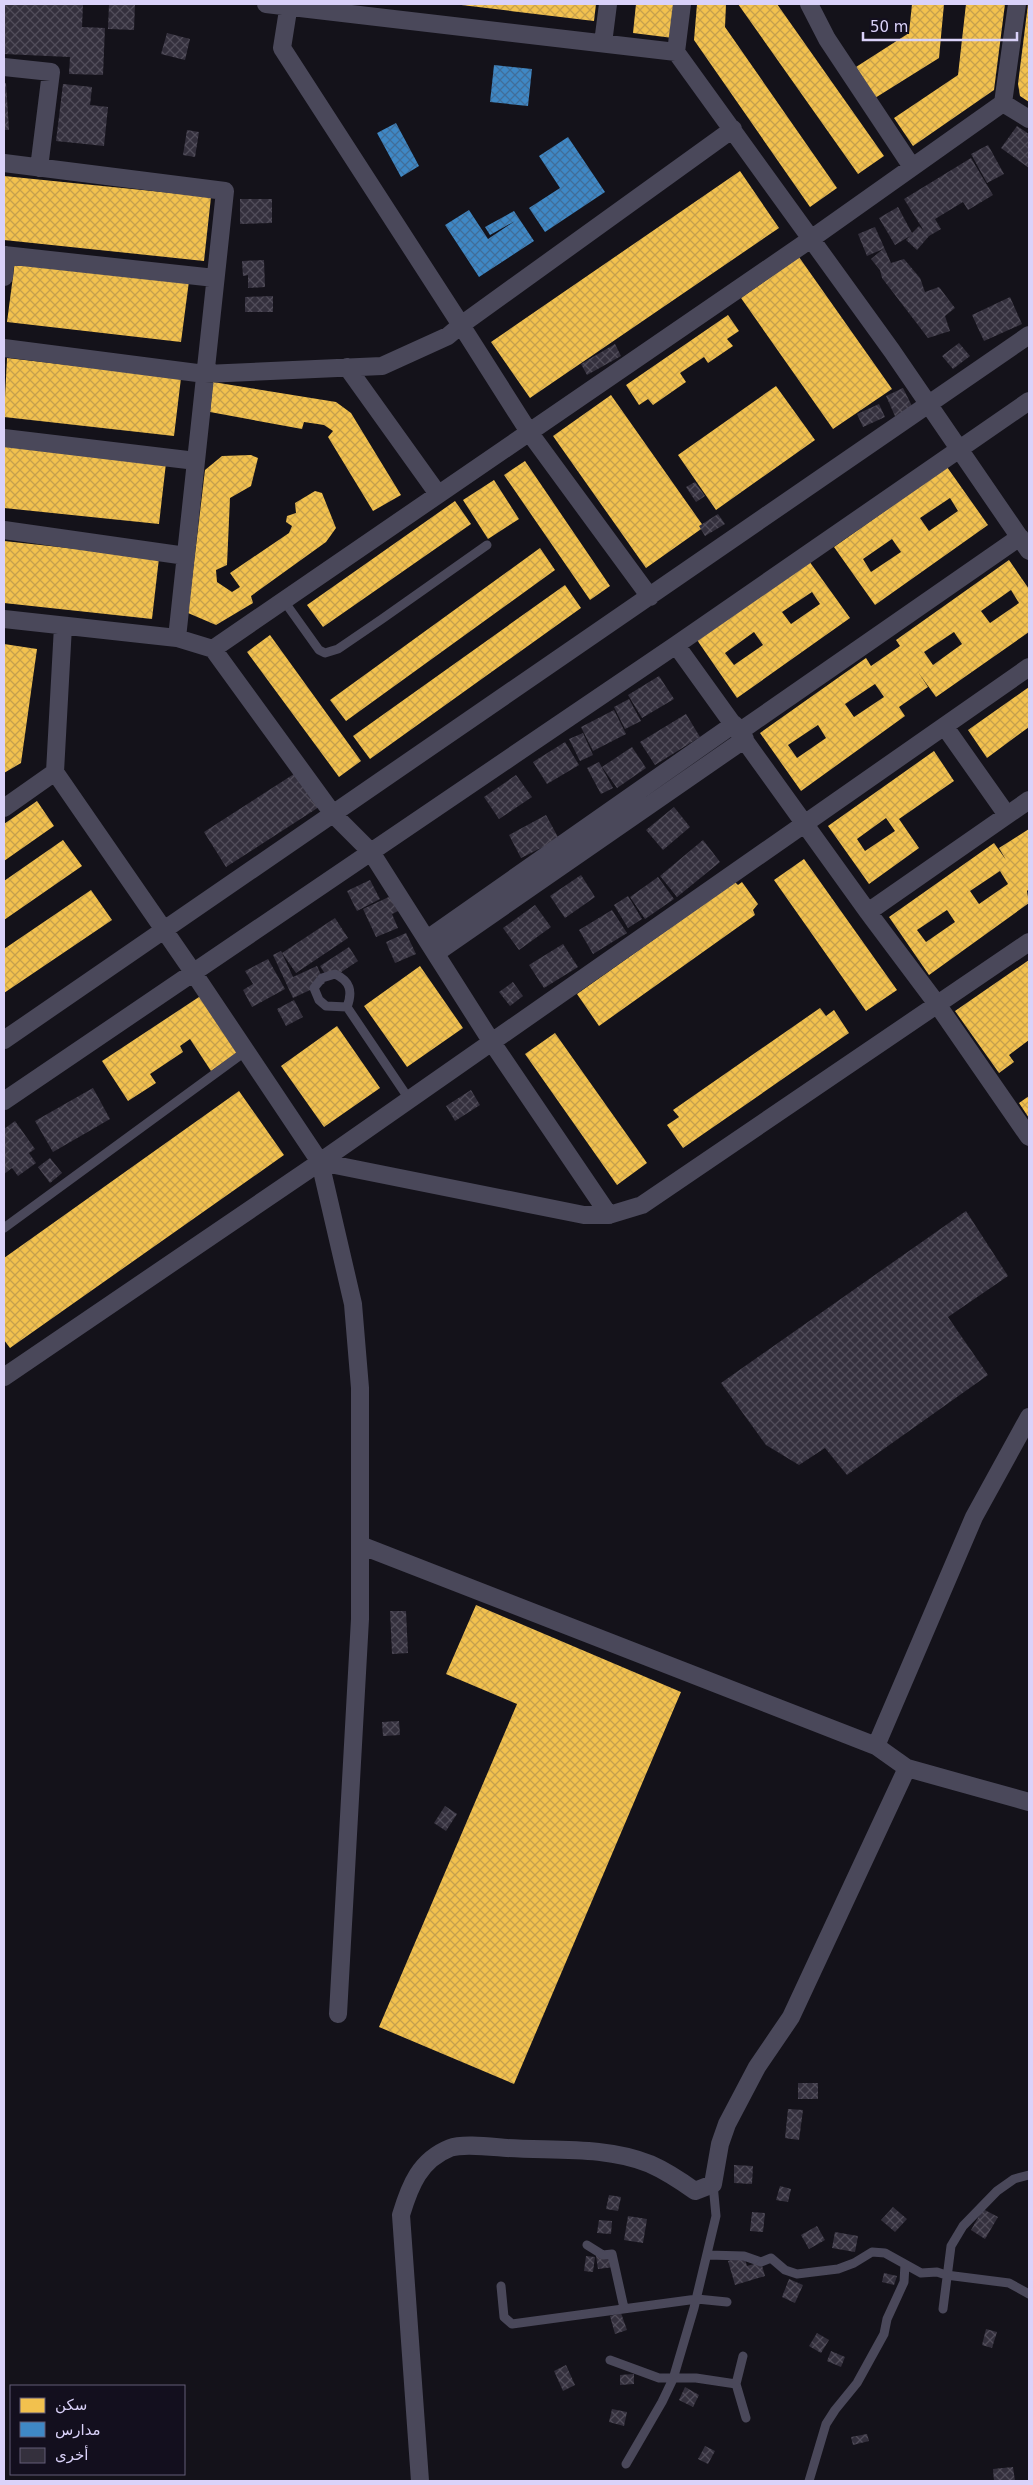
<svg xmlns="http://www.w3.org/2000/svg" width="1033" height="2485" viewBox="0 0 1033 2485" font-family="'DejaVu Sans',Vazirmatn,sans-serif">
<style>
.homes{fill:url(#homes-cross-hatch);fill-rule:evenodd}
.schools{fill:url(#schools-cross-hatch)}
.building{fill:url(#building-cross-hatch)}
.lines{fill:none;stroke-linecap:round;stroke-linejoin:round}
.service{stroke:#4a485a;stroke-width:9}
.minor{stroke:#4a485a;stroke-width:18}
</style>
<defs>
<pattern id="homes-cross-hatch" width="8" height="8" patternUnits="userSpaceOnUse" patternTransform="scale(1.25)"><rect width="8" height="8" fill="#f2c14e"/><path d="M0 0l8 8M0 8l8-8" fill="none" stroke="#c6a04d"/></pattern>
<pattern id="schools-cross-hatch" width="8" height="8" patternUnits="userSpaceOnUse" patternTransform="scale(1.25)"><rect width="8" height="8" fill="#3f88c5"/><path d="M0 0l8 8M0 8l8-8" fill="none" stroke="#406e9a"/></pattern>
<pattern id="building-cross-hatch" width="8" height="8" patternUnits="userSpaceOnUse" patternTransform="scale(1.25)"><rect width="8" height="8" fill="#34303d"/><path d="M0 0l8 8M0 8l8-8" fill="none" stroke="#514d5a"/></pattern>
</defs>
<rect width="100%" height="100%" fill="#14121a"/>
<path class="homes" d="M453,4h143l-2,17z
M636,4h41l-4,34 -40,-5z
M697,4h29l-1,23 112,161 -27,19 -116,-167z
M738,4h39l107,152 -26,18z
M912,4h32l-5,54 -64,40 -19,-31 53,-34z
M966,4h39l-11,86 -81,56 -19,-28 64,-43z
M1028,4h1v98l-9,-6 -2,-12z
M740,171l39,57 -249,170 -39,-56z
M4,176l207,21 -7,64 -200,-21z
M799,257l93,132 -59,40 -92,-131z
M15,261l174,20 -8,61 -174,-20z
M728,315l11,16 -12,8 6,7 -25,17 -4,-6 -24,16 6,9 -33,23 -5,-6 -9,6 -13,-20z
M7,358l174,20 -7,58 -170,-19z
M213,382l123,20 15,11 50,82 -28,16 -45,-74 5,-6 -9,-6 -20,-3 -2,7 -92,-17z
M776,386l39,54 -99,70 -38,-55z
M611,395l93,132 -58,41 -93,-132z
M4,446l162,17 -7,61 -155,-16z
M251,455l7,3 -7,28 -21,12 -3,67 -11,5 1,12 15,10 8,-5 -10,-14 59,-40 3,-7 -6,-4 1,-6 9,-3 -1,-10 20,-12 7,2 14,35 -10,14 -75,54 2,7 -37,22 -28,-12 17,-143 17,-14z
M525,461l85,125 -20,14 -86,-125z
M947,467l41,58 -113,80 -41,-58zM950,498l8,13 -29,20 -9,-13zM892,539l9,13 -30,20 -8,-13z
M494,480l25,39 -31,20 -25,-39z
M455,501l16,23 -148,103 -16,-22z
M4,541l155,17 -7,61 -148,-16z
M540,548l15,22 -209,151 -16,-21z
M1009,560l20,29v43l-93,65 -18,-25 10,15 -29,20 6,9 -104,75 -41,-58 106,-75 5,8 29,-20 -4,-6zM1011,590l8,13 -29,20 -9,-12zM954,632l8,12 -29,21 -9,-13zM875,684l9,13 -30,20 -9,-13zM818,725l8,13 -29,20 -9,-13z
M809,561l41,57 -113,80 -40,-58zM812,592l8,12 -29,20 -9,-12zM754,632l9,13 -29,20 -9,-12z
M565,585l16,23 -211,151 -17,-23z
M270,635l91,126 -22,16 -92,-125z
M4,644l33,5 -16,114 -17,10z
M1029,687v40l-42,31 -19,-28z
M934,751l20,30 -55,38 20,29 -50,36 -41,-58zM886,818l9,13 -30,20 -8,-12z
M37,801l17,25 -50,35v-37z
M1029,829v60l-2,2 2,12 -100,72 -40,-58 105,-74 12,17 -7,-12zM1000,871l8,13 -29,20 -9,-13zM947,910l8,12 -29,20 -9,-12z
M63,840l19,26 -78,54v-39z
M804,859l93,131 -31,21 -92,-131z
M735,882l3,3 4,-3 16,22 -5,6 2,5 -156,111 -22,-32z
M91,890l21,30 -108,73v-44z
M1029,960v80l-20,15 5,7 -15,11 -44,-62z
M420,966l43,62 -56,39 -43,-61z
M202,995l37,57 -28,19 -21,-32 -10,7 3,6 -33,22 6,9 -28,18 -26,-40z
M820,1008l6,8 8,-6 15,23 -166,115 -16,-23 12,-8 -6,-7z
M337,1026l43,62 -56,39 -43,-61z
M555,1033l92,130 -30,22 -92,-131z
M239,1091l45,64 -274,193 -6,-8v-82z
M1029,1096v22l-10,-15z
M476,1605l205,87 -167,392 -135,-57 138,-323 -71,-30z"/>
<path class="schools" d="M494,65l38,4 -4,37 -38,-4z
M396,123l23,43 -18,11 -24,-44z
M568,137l37,55 -60,40 -16,-24 31,-20 -21,-32z
M469,210l19,29 27,-18 -25,14 -5,-8 29,-16 20,30 -55,36 -34,-52z"/>
<path class="building" d="M4,4h79l-1,23 23,1 -2,47 -34,-1 1,-17 -66,-3z
M109,4h26l-1,26 -26,-1z
M167,33l23,6 -5,21 -24,-6z
M4,83h2l3,47h-5z
M63,84l29,3 -2,18 18,2 -4,39 -48,-5z
M1017,126l12,8v34l-28,-20z
M187,130l12,2 -4,25 -12,-2z
M988,145l16,29 -17,9 -16,-29z
M971,158l22,37 -25,15 -5,-8 -28,17 6,10 -12,7 -12,14 -11,-10 4,-4 -15,9 -16,-27 19,-11 14,26 7,-7 5,5 -20,-32z
M240,199h32v24l-32,1z
M875,227l16,36 13,-4 16,19 5,14 14,-5 16,21 -10,8 5,15 -22,7 -46,-60 -2,-8 -9,-11 12,-10 -16,7 -9,-22z
M264,260l1,27 -17,1v-13l-5,1 -1,-15z
M273,296v16h-28v-15z
M1010,297l12,27 -38,17 -12,-26z
M959,343l11,13 -17,13 -11,-13z
M615,344l6,12 -34,19 -6,-11z
M903,388l10,20 -18,8 -9,-20z
M879,404l6,13 -22,10 -6,-13z
M695,482l10,14 -9,6 -10,-15z
M718,514l7,10 -20,12 -6,-10z
M659,676l15,23 -32,19 -14,-23z
M629,699l12,22 -16,8 -11,-22z
M614,710l12,24 -33,17 -12,-24z
M686,714l14,23 -45,28 -15,-23z
M583,733l10,22 -13,6 -11,-22z
M565,742l14,23 -32,19 -14,-22z
M632,747l14,21 -29,20 -15,-21z
M599,762l14,26 -12,6 -14,-26z
M297,772l22,35 -93,60 -22,-35z
M516,775l16,22 -33,22 -15,-22z
M674,807l16,20 -27,23 -17,-20z
M546,815l13,24 -38,19 -12,-23z
M703,840l17,22 -43,35 -17,-21z
M581,875l14,22 -30,21 -15,-22z
M658,877l16,22 -29,20 -15,-22z
M370,880l10,19 -23,12 -10,-20z
M393,895l7,15 -8,4 6,14 -22,9 -13,-28z
M628,896l14,23 -14,9 -14,-23z
M535,905l16,22 -32,23 -16,-22z
M612,910l15,23 -34,21 -14,-24z
M335,918l13,20 -52,35 -14,-20z
M406,933l10,21 -21,9 -9,-21z
M563,944l15,23 -34,21 -15,-23z
M349,947l9,14 -29,19 -9,-14z
M281,951l12,26 24,-11 8,17 -32,15 -20,-43z
M268,959l17,30 -33,18 -9,-17 10,-6 -8,-13z
M513,982l10,14 -13,10 -11,-14z
M294,1000l9,17 -17,9 -9,-17z
M93,1088l17,31 -57,33 -18,-31z
M471,1090l9,15 -25,16 -9,-15z
M15,1121l20,28 -6,4 7,10 -18,13 -6,-8 -8,6v-45z
M50,1158l12,15 -12,10 -12,-16z
M966,1211l42,65 -60,41 40,58 -141,100 -22,-27 -26,17 -33,-20 -45,-62z
M390,1611h16l2,42 -16,1z
M399,1721l1,14 -17,1 -1,-14z
M445,1806l12,8 -11,17 -12,-8z
M798,2083h20v16h-20z
M788,2109l15,1 -4,30 -14,-2z
M734,2165l19,1 -1,18 -18,-1z
M780,2186l11,3 -3,13 -12,-2z
M609,2195l12,2 -3,14 -12,-2z
M893,2207l14,12 -12,13 -14,-12z
M983,2209l15,8 -13,22 -14,-9z
M752,2212l13,1 -2,19 -13,-1z
M628,2216l19,3 -4,24 -19,-3z
M599,2220l13,1 -1,13 -14,-1z
M817,2226l8,14 -16,9 -8,-14z
M835,2232l23,4 -3,16 -23,-4z
M612,2254l2,13 -16,2 -2,-13z
M586,2256l9,1 -2,15 -9,-1z
M744,2256l3,10 14,-4 4,14 -30,9 -7,-24z
M884,2273l13,3 -3,9 -12,-3z
M789,2279l14,6 -8,18 -13,-6z
M621,2313l6,17 -12,4 -5,-18z
M986,2329l11,3 -5,16 -10,-3z
M817,2333l12,7 -8,13 -12,-7z
M831,2351l14,6 -4,10 -14,-6z
M566,2365l9,20 -12,6 -9,-20z
M634,2374v10l-14,1v-10z
M685,2387l14,8 -6,12 -14,-7z
M612,2409l15,3 -3,14 -15,-4z
M867,2434l2,7 -16,4 -2,-8z
M705,2446l10,5 -7,13 -10,-5z
M1013,2467l2,14h-21l-1,-12z"/>
<g class="lines">
<path class="service" d="M284,601l35,49 6,3 13,-4 44,-30 105,-74
M335,974c15,7 18,17 12,33l-21,-1 -7,-6 -5,-12 8,-10z
M347,1007l62,92
M4,1228l242,-177
M587,2245l16,10 9,-1 12,54
M708,2255l36,1 17,6 10,-4 14,12 12,4 41,-5 16,-6 18,-11 13,1 36,20 16,-1 9,3 63,8 20,11
M501,2286l3,31 8,7 185,-25 30,3
M943,2309l8,-63 12,-20 34,-35 17,-12 15,-4
M743,2356l-7,28 10,34
M610,2360l49,18h37l40,6
M626,2464l36,-62 11,-23 21,-71 22,-92 -3,-32
M809,2481l17,-57 9,-14 22,-27 27,-49 3,-15 17,-37 1,-18"/>
<path class="minor" d="M266,4l410,48 216,299 137,200
M809,4l18,35 85,128
M1017,4l-14,99 26,16
M603,43l5,-39
M676,52l6,-48
M4,67l47,5 -12,96
M4,163l221,28 -48,447 -173,-19
M4,255l211,23
M4,277l2,-22
M4,348l201,26 177,-8 66,-30 13,-11 -179,-277 7,-44
M347,367l91,127
M4,438l192,23
M4,530l182,26
M650,597l-121,-165 -68,-107 272,-196
M63,626l-8,146 138,200 127,190 33,142 7,84v231l-22,395
M177,638l36,11 598,-410 192,-136
M676,645l192,267 69,92 92,133
M213,649l120,165 38,38 120,189 118,174
M945,727l62,88
M739,732l281,-195
M4,808l51,-36
M868,912l161,-112
M427,939l307,-215
M436,953l309,-214
M4,1040l1025,-705
M4,1101l672,-456 353,-244
M320,1162l264,53h25l33,-10 387,-263
M4,1377l316,-215 709,-495
M360,1545l516,201 98,-229 55,-100
M876,1746l31,22 122,34
M420,2481l-19,-266c9,-30 19,-55 49,-67 13,-5 43,-1 57,0 47,3 99,-2 143,16 16,7 31,17 45,27l18,-7 7,-40 7,-20 30,-57 34,-50 116,-249"/>
</g>
<rect width="1033" height="2485" fill="none" stroke="#dad2f9" stroke-width="10"/>
<rect x="10" y="2385" width="175" height="90" fill="#130f1e" stroke="#635d76"/>
<rect x="20" y="2398" width="25" height="15" fill="#f2c14e" stroke="#635d76"/>
<text x="55" y="2410" font-size="15" fill="#dad2f9">سكن</text>
<rect x="20" y="2422" width="25" height="15" fill="#3f88c5" stroke="#635d76"/>
<text x="55" y="2435" font-size="15" fill="#dad2f9">مدارس</text>
<rect x="20" y="2448" width="25" height="15" fill="#34303d" stroke="#635d76"/>
<text x="55" y="2460" font-size="15" fill="#dad2f9">أخرى</text>
<path d="M863 32v8h154v-8" fill="none" stroke="#dad2f9" stroke-width="2.5"/>
<text x="870" y="32" font-size="15" fill="#dad2f9" stroke="#130f1e" stroke-width="4" paint-order="stroke">50 m</text>
</svg>
